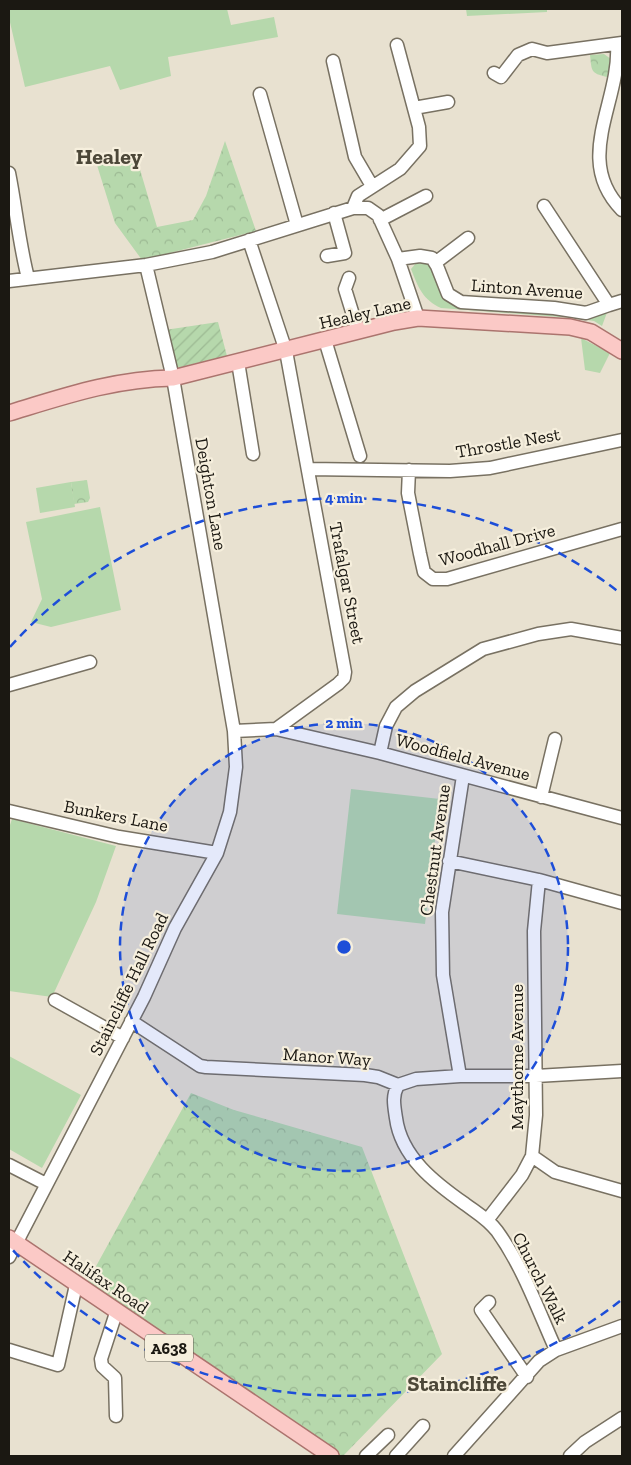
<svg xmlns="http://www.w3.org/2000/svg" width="631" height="1465" viewBox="0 0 631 1465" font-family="'Zilla Slab',serif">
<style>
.grass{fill:#b6d8ac}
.forest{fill:url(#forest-crowns)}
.garden{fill:url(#garden-furrows)}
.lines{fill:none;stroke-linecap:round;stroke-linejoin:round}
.minor-casing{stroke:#787162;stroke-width:15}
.major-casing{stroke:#ab746e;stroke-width:18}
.minor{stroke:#fff;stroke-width:12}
.major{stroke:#fbc9c6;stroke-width:15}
.ring{fill:none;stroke:#1d4ed8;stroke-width:2.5;stroke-dasharray:9 6}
.labels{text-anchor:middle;stroke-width:4.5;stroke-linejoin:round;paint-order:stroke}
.shield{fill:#f6efdd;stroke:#5d584f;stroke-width:1}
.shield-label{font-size:16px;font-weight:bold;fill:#1b1812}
.street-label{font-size:18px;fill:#1b1812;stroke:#f6efdd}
.district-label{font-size:22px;font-weight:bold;fill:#4c4738;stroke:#f6efdd}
.centre{fill:#1d4ed8;stroke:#f6efdd;stroke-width:2.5}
.ring-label{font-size:15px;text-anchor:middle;font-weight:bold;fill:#1d4ed8;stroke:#f6efdd;stroke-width:4.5;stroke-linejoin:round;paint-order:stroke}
</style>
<defs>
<pattern id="forest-crowns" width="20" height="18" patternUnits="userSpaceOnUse" patternTransform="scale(1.25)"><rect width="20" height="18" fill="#b6d8ac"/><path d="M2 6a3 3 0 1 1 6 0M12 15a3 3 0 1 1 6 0" fill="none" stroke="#9cb993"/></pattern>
<pattern id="garden-furrows" width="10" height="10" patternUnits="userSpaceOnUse" patternTransform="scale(1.25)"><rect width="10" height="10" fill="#b6d8ac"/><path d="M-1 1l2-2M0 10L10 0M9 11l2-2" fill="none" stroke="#9cb993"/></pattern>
</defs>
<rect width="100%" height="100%" fill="#e8e1d0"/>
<path class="grass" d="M9,9h218l4,16 43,-8 4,20 -110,20 3,19 -51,14 -10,-24 -85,21 -16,-69z
M466,9h81v3l-80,4z
M417,262l13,2 16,32 162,14 -6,16 -8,-5 -21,-3 -132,-10c-18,-8 -23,-21 -30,-39z
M581,338l29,15 -10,20 -15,-3z
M71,482l4,25 -35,6 -4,-25z
M100,507l21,103 -70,17 -20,-5 11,-23 -16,-77z
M351,789l89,10 -15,125 -88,-10z
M12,819l104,27 -20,56 -44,95 -43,-6v-163z
M9,1056l72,39 -39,73 -33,-19z"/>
<path class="forest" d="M604,54l7,5 -4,18c-17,-4 -15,-6 -17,-22z
M225,141l31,90 -114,29 -27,-37 -19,-61 40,-6 21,71 36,-7 13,-24z
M87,480l3,18 -2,4 -14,2 -3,-22z
M191,1093l43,17 128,37 80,207 -99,102h-12l-248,-166z"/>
<path class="garden" d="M218,322l9,34 -46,11 -4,1 -4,-4 -8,-34z"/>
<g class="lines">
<defs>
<path id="minor" d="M617,44c4,58 -45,115 5,166
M333,61l22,96 17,29
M494,73l7,4 17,-22 14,-6 15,4 75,-10
M260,94l37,131
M414,108l34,-6
M9,173c7,35 10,70 19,105
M544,206l65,99 13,-4
M353,208l5,-12 42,-27 20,-23 -1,-19 -22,-82
M380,220l46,-24
M249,240l37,111 59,321 -1,6 -6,6 -62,45
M327,256l18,-3 -11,-40
M398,259l22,-3 12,2 5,8 11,28 13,8 93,6 32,5 23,-8
M435,263l33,-25
M349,278l-4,11 13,42
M9,281l137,-16 66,-13 141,-44h15l10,7 20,44 20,59
M325,340l35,116
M238,362l15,92
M308,469l142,2 40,-3 132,-28
M409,470l-1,23 12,61 4,18 9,7h14l175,-50
M9,685l81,-23
M234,731l42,-2 104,24 242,65
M380,753l6,-27 10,-19 19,-16 68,-42 55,-15 33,-5 51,9
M541,797l14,-58
M9,811l110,26 98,16
M449,861l90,19 83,23
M55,1000l68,38
M131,1021l69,45 6,1 159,8 13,2 20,8 18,-6 44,-3h76l86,-5
M460,1076l-17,-101 -1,-63 21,-136
M398,1085c-6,11 -4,20 -2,33 5,39 39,65 69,86 12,9 23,15 32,27 26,36 41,79 59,119
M532,1156l23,16 67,19
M9,1165l37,19
M488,1219l34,-44 10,-19 4,-41 -2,-184 5,-51
M9,1257l135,-260 31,-69 42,-75 13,-41 6,-45 -2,-36 -61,-353 -27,-113
M489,1302l-8,8 46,67
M116,1313l-15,46 1,7 13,12 1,38
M9,1350l49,15 18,-80
M366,1456l22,-21
M396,1456l27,-30
M454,1456l85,-95 17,-11 66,-24
M570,1456l15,-14 37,-24"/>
<path id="major" d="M9,413c56,-17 105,-34 164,-35l221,-56 24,-4 152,9 21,5 31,19
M9,1238l322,218"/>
</defs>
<use href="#minor" class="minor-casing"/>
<use href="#major" class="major-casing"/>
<use href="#minor" class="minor"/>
<use href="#major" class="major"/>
</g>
<circle cx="344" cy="947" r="224" fill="#1d4ed8" fill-opacity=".12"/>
<g class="ring">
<circle cx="344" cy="947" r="224"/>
<path d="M620 1301A449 449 0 0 1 10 1247M10 647A449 449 0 0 1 620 593"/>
</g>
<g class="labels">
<rect class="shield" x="145" y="1334.5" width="48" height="27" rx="4"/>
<g class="shield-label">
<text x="169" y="1354">A638</text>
</g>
<g class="street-label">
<text transform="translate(527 289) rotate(4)" y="6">Linton Avenue</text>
<text transform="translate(365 313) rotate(-13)" y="6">Healey Lane</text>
<text transform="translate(508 443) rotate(-10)" y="6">Throstle Nest</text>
<text transform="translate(211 494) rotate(80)" y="6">Deighton Lane</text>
<text transform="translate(497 545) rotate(-15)" y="6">Woodhall Drive</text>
<text transform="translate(347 583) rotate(79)" y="6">Trafalgar Street</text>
<text transform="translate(463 757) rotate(15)" y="6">Woodfield Avenue</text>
<text transform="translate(116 816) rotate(11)" y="6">Bunkers Lane</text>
<text transform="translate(435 850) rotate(-82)" y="6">Chestnut Avenue</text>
<text transform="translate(129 984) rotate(-64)" y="6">Staincliffe Hall Road</text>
<text transform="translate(327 1057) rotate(4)" y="6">Manor Way</text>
<text transform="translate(517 1057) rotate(-90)" y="6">Maythorne Avenue</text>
<text transform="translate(540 1278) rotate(63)" y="6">Church Walk</text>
<text transform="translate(106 1282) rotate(34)" y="6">Halifax Road</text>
</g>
<g class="district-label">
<text x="109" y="164">Healey</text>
<text x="457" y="1391">Staincliffe</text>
</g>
</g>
<circle cx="344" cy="947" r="8" class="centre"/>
<g class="ring-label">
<text x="344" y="503">4 min</text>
<text x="344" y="728">2 min</text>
</g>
<rect width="631" height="1465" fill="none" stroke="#1b1812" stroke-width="20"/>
</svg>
